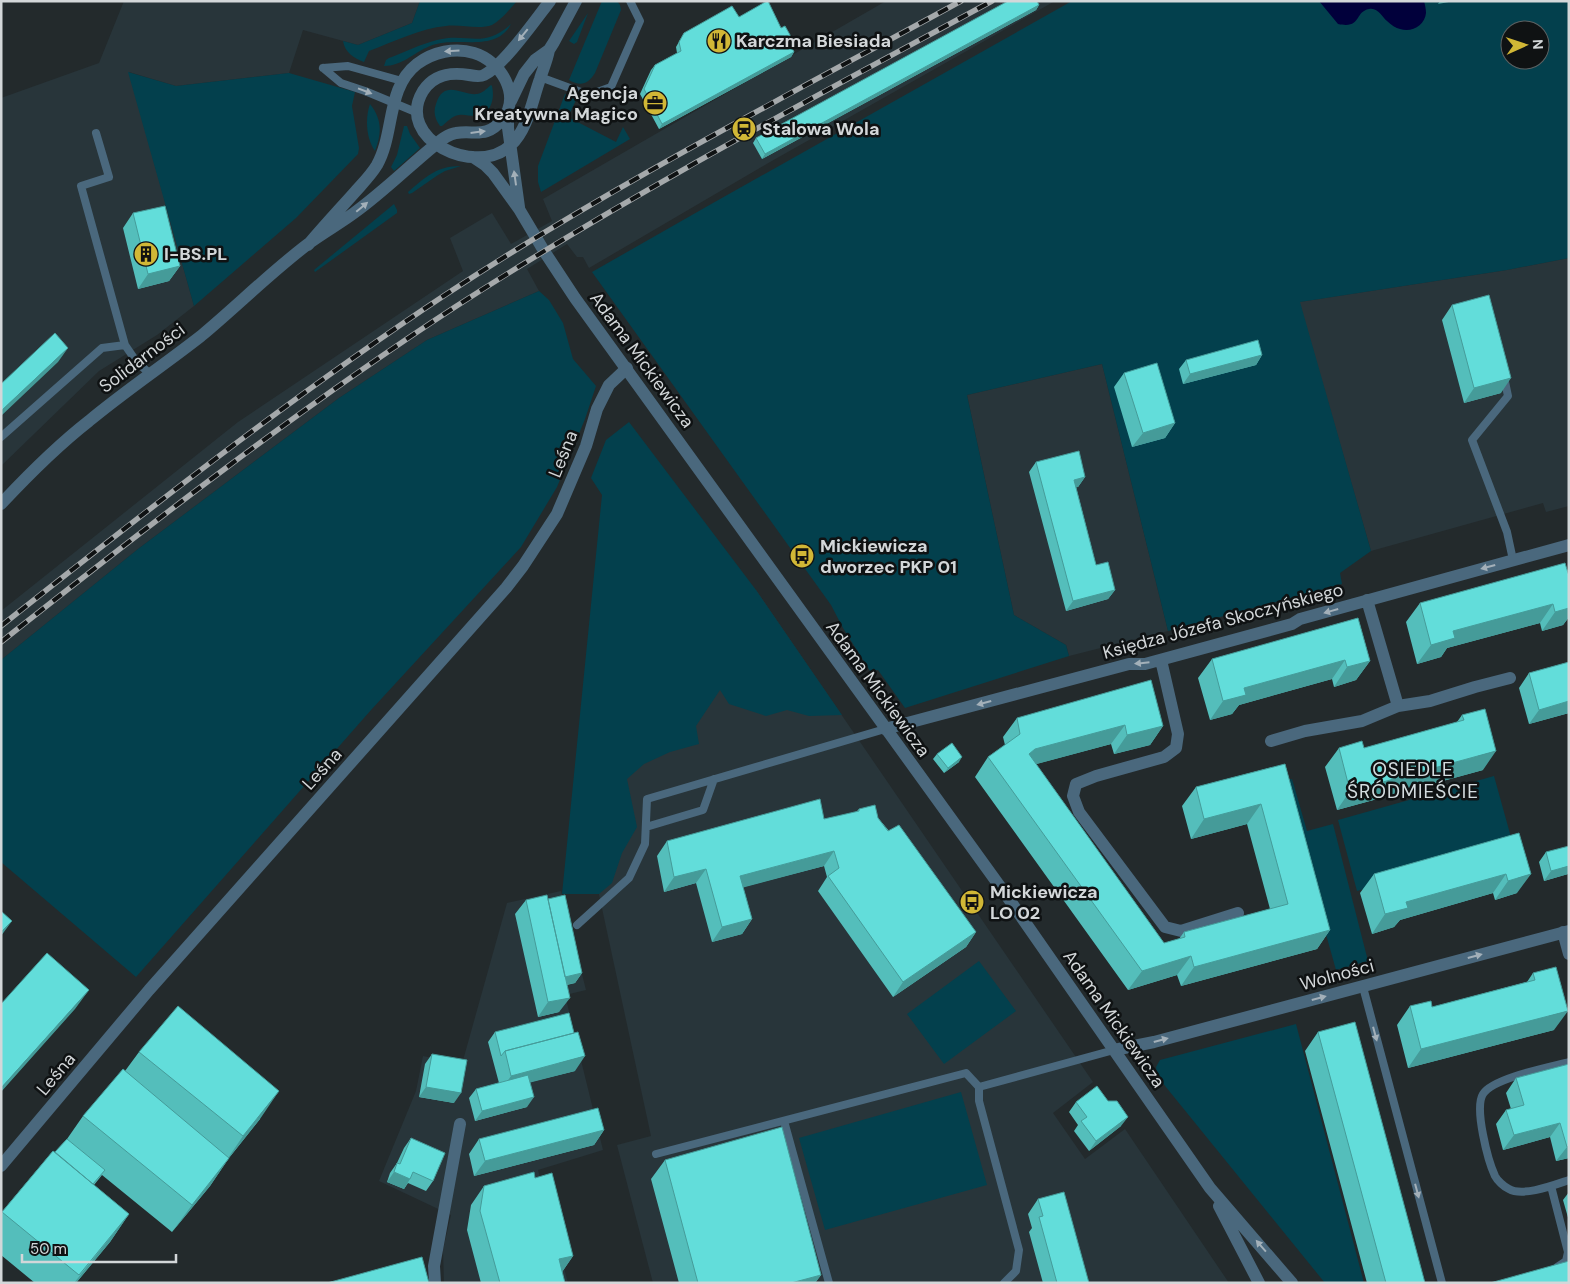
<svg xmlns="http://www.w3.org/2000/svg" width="1570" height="1284" viewBox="0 0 1570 1284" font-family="'DM Sans',sans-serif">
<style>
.built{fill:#28353a}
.green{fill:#03404d;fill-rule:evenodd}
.water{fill:#01003b}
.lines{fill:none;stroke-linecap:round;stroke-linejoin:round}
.service{stroke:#4a687d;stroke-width:8}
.minor{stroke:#4a687d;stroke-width:12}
.tertiary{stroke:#4a687d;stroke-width:12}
.rail-casing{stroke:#a5a9ab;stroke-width:5.5}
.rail{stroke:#0f1213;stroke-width:4;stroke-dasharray:11;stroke-linecap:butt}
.wall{fill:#54bebb}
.shaded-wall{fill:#459b99}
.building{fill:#62ddda;stroke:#459b99}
.oneway{fill:#a3b0b9}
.labels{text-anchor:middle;stroke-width:5;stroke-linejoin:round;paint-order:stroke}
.poi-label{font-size:18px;font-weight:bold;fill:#d3d7d9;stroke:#0f1213;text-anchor:start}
.street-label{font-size:18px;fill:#d3d7d9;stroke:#0f1213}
.neighbourhood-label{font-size:19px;letter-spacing:1px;fill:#d3dcdf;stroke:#0f1213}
</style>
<rect width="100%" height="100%" fill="#232a2c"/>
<path class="built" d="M124,1h296l-8,22 -54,22 -55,-15 -14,43 -113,13 -47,-14 65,234 -37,29 -58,36 -98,95v-368l98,-35z
M886,1h169l-285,161 -181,106 -6,-11h-6l-10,-13 -40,25 12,22 -112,49 -88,58 -201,151 -137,111v-49l237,-189 225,-151 -13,-33 42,-25 19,31 41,-23 -9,-22z
M1569,258v248l-23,6 -3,-9 -172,48 -72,-249 208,-32z
M1102,364l66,267 -99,25 -3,-11 -52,-30 -47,-220z
M756,590l337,492 -40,31 32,46 40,-30 104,154h-576l-36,-138 34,-9 -54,-251 3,-195z
M561,891l25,99 -21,5 38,155 -65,20 30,113h-124l-1,-33 8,-35 -72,-34 37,-90 7,-35 39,8 45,-161z"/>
<path class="green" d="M420,1h97c-7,8 -16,19 -25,24 -13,5 -32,-1 -46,1 -25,2 -53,16 -77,25l-5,11c-10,-4 -19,-9 -21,-21l15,4 54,-22z
M602,1h15l3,4 1,5 -26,63c-7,11 -14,14 -26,7z
M1072,1h497v257l-62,12 -207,32 71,249 -31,22 2,11 -174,47 -66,-267 -135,31 47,220 52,30 3,11 -164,52 -27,-38 -8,1 -27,-43 -12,-23 -239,-333 121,-69zM1510,30h30v30h-30z
M588,13l-11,29 -3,2 -5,-3z
M511,24c-16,30 -54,11 -81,22 -17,7 -28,20 -46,20l2,-6 3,-2c16,-6 32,-14 48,-18 31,-8 45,10 74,-16z
M128,72l48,14 113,-13 66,19 -3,14 7,42 -1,6 -62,64 -102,88z
M491,85l1,1c3,13 -1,29 -17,30 -6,0 -11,-2 -16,-1 -7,1 -12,7 -17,11h-2c-5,-7 -7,-14 -4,-22 8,-26 27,-8 41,-10 6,-1 9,-5 14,-9z
M565,94l12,4 -9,19 48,25 7,-15 7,12 -89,53 -3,-10v-16z
M370,104c12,15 12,29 5,47 -9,-13 -10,-33 -5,-47z
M404,126h3l3,8 10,14 -26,23 -3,-4 6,-12z
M461,166l-16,5 -7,4 -26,18 -3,1 -1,-2c18,-15 28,-26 53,-26z
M394,204l3,6v3l-82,59 -1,-2z
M539,291l10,9 14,23 10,36 23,27 -11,33 -28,68 -36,60 -150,163 -235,267 -135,-115v-202l137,-111 201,-151 88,-58z
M629,422l127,168 86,125 -33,1 -22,-6 -21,6 -37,-12 -9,-14 -24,36 3,18 -29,8 -26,12 -17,15 10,48 -15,26 -10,30 -13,11h-37l40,-399 -11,-17 15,-38z
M1494,776l20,72 -157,43 -19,-71z
M1292,779l15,52 26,-7 35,137 -32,9 -53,-189z
M979,961l37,50 -72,53 -37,-50z
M1296,1024l68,259h-39l-168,-207 -1,-9 4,-7z
M961,1092l26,93 -162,45 -26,-92z"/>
<path class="water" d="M1319,1h105c1,4 2,8 2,12 -1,12 -14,20 -26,16 -4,-1 -9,-4 -13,-8 -5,-4 -9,-14 -18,-12 -15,3 -7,20 -31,15z"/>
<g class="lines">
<path class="service" d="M323,68l18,15 24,8 53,22
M323,68l25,-2 54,15
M540,77l49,18 22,-8 29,-66 -10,-20
M96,133l13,44 -28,9 44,159 11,16 14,13
M1504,377l4,19 -36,44 35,92 6,28
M1,437l101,-89 23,-3
M646,827l57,-17 11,-31
M577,925l52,-47 16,-34 2,-45 238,-70
M1363,987l79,296
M1569,1062c-19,5 -76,16 -86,32 -9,14 5,67 12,82 2,4 9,11 14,13 14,8 45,-4 60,-9
M979,1087v14l40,149 -3,21 -12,12
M784,1121l45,162
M656,1154l310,-81 13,14 135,-37
M1551,1186l17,66 -2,9 -9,6"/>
<path class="minor" d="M1367,600l31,106 32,-5 45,-14 35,-9
M1161,660l17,74 -2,14 -12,9 -68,19 -20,8 -3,12 6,16 86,115 16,4 57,-18
M885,729l244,-65h16l147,-40 8,-5 269,-74
M1271,741l34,-10 57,-10 36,-15
M1563,932l6,22
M1114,1050l40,-8 415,-111
M1,1166l148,-176 357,-402 17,-22 34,-52 29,-68 11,-37 12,-24 18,-17
M435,1283l-1,-17 26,-142"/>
<path class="tertiary" d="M549,50c-2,11 -6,19 -9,29 -8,22 -12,50 -29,66 -35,33 -117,-6 -88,-54 11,-17 28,-19 46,-16 5,1 11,2 15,0 19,-9 52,-56 66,-74
M511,101l13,-27 11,-14 14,-10 5,-8 22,-41
M508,110v18l11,79
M473,157l12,8 8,8 26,36 25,42 31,47 429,594 206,296 82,95
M1,504c28,-30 56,-58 88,-83 36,-30 75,-56 112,-85 36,-30 70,-64 107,-92 15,-11 31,-20 46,-31 28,-20 53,-45 81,-68 6,-5 13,-11 21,-12 19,-3 30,6 46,-13 20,-24 -1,-59 -28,-67 -19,-6 -41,-1 -57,11 -31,24 -22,69 -40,101 -6,10 -15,19 -22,27 -16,18 -32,35 -47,53
M1219,1206l40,77"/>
<defs>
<path id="rail" d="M1,626c145,-115 290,-229 444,-331 166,-109 342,-199 516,-294
M1,642c148,-117 296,-232 454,-335 173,-112 356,-208 537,-306"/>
</defs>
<use href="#rail" class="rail-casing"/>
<use href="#rail" class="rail"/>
</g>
<path class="wall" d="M1039,5l-3,5 -274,149 -9,-16 3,-5z
M739,17l42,11 13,14 -3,4 3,6 -3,5 -132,72 -19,-35 11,-24 4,-5 22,-12 -1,-6 8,-14z
M133,213l47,53 -11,15 -31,8 -15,-61z
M1452,305l49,88 -37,10 -22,-83z
M1262,355l-6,10 -73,19 -4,-15 7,-9z
M1124,373l51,50 -10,15 -33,9 -18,-60z
M1036,462l49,15 -7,10h-2l20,78 19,25 -7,9 -42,12 -37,-139z
M1569,576v41l-6,8 -21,6 -2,-8 -93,25 -6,9 -24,7 -11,-42 14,-19z
M1358,618l12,43 -14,19 -22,7 -2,-8 -93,26 -7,9 -22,6 -12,-42 14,-19z
M1569,662v51l-40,11 -10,-36 10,-15z
M1462,715l21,55 -146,40 -12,-43 14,-19h25l93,-26z
M1017,718l146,8 -13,19 -36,9 -3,-10 -75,20 128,179 15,-4 5,-7 86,-23 -23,-85 -56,15 -9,-33 14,-19 89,-23 45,166 -13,19 -136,37 -4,-11 -49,15 -153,-213 13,-20 17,-12 -2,-8z
M937,754l22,8 -15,11 -11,-14z
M859,809l19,9 98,114 -10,15 -73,50 -75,-106 9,-14 -3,-11 -81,21 9,32 -10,15 -30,8 -16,-59 -32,9 -7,-36 10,-15 157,-22 32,-7z
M1519,833l-2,60 -22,7 -2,-7 -93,27 -6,7 -22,7 -12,-41 14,-19z
M1546,852l22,22 -24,7 -5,-19z
M548,899l34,74 -7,10 -8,2 -8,27 -21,5 -23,-103 11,-14z
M1533,973l21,57 -146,38 -11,-43 13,-19 22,1 95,-25z
M495,1032l80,39 -45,11 -3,25 -52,14 -6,-23 7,-9 23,-6 -11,-41z
M1318,1032l107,251h-58l-62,-232z
M139,1052l121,67 -31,39 -19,28 -38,46 -70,-57 -8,10 35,29 -19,28 -34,41h-41l-34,-28v-42l52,-62 2,1 12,-13 16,-23 42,-45z
M432,1054l22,49 -35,-6 6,-33z
M1569,1064v94l-13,3 -6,-24 -47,13 -7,-26 10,-14 5,-1 -5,-16 10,-15z
M1076,1102l45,24 -32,25 -15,-20 4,-6 -9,-13z
M604,1130l-10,15 -120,31 -5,-22 10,-15z
M411,1138l22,43 -7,10 -18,-8 -4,6 -17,-7 3,-9 7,-10 7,-15z
M665,1160l156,115 -6,8h-136l-28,-104z
M535,1178l38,78 -11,16 3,11h-84l-14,-53 4,-25 13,-19z
M1569,1192v29l-6,-21z
M1038,1199l51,84h-46l-14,-51 3,-4 -4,-14z"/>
<path class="shaded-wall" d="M1440,1h14l-16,3z
M1039,5l-3,5 -274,149 3,-5z
M794,52l-3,5 -132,72 3,-5z
M180,266l-11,15 -31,8 10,-15z
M68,348l-10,14 -57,54v-5z
M1262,355l-6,10 -73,19 7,-10z
M1511,378l-10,15 -37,10 10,-15z
M1175,423l-10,15 -33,9 11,-14z
M1085,477l-7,10 -11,3 7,-10z
M1115,590l-7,9 -42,12 7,-10z
M1553,604l-13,19 -93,25 -6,9 -24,7 14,-19 22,-14z
M1569,608v9l-6,8 -21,6 13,-19z
M1345,660l-13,19 -93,26 -7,9 -22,6 13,-19 21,-13z
M1370,661l-14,19 -22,7 13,-20z
M1569,701v12l-40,11 10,-14z
M1125,725l-14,19 -89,24 7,-14 6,-5z
M1163,726l-13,19 -36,9 13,-19z
M1496,751l-13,19 -146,40 13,-19z
M962,757l-3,5 -15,11 4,-5z
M1261,804l-14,20 -56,15 13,-20z
M834,851l-10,15 -94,25 10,-15z
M1569,866l-1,8 -24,7 7,-10z
M706,869l-10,14 -32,9 10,-15z
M1506,874l-13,19 -93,27 -6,7 -22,7 13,-20 21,-12z
M1531,874l-14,19 -22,7 13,-19z
M752,919l-10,15 -30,8 10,-15z
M12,921l-11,15v-4z
M1330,930l-13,19 -136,37 13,-19z
M976,932l-10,15 -73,50 10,-15z
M1191,956l-14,19 -49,15 14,-19z
M582,973l-7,10 -21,4 7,-9z
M89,990l-14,19 -74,83v-4z
M570,998l-11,14 -21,5 10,-15z
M1568,1011l-14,19 -146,38 13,-19z
M585,1056l-10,15 -74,19 10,-14z
M426,1087l35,6 -7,10 -35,-6z
M279,1091l-19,28 -36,45 19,-28z
M534,1097l-7,10 -52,14 7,-10z
M1128,1117l-7,9 -32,25 7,-10z
M1560,1123l-10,14 -47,13 11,-15z
M604,1130l-10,15 -120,31 11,-15z
M1569,1146v12l-13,3 11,-14z
M229,1158l-19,28 -38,46 20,-27z
M394,1172l16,7 -6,10 -17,-7z
M129,1214l-19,28 -34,41h-2z
M573,1256l-13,19 -1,-16z
M821,1275l-6,8h-24z"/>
<path class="building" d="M767,1h1l13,27 4,-2 9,16 -4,2 4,8 -132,72 -18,-35 11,-24 26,-14 -2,-9 5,-9 48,-27 7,11z
M1008,1h29l2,4 -274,149 -9,-16z
M165,206l15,60 -32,8 -15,-61z
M1489,295l22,83 -37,10 -22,-83z
M55,333l13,15 -67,63v-27z
M1258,340l4,15 -72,19 -4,-14z
M1157,363l18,60 -32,10 -19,-60z
M1079,451l6,26 -11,3 22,85 12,-3 7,28 -42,11 -37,-139z
M1565,563l4,13v32l-14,4 -2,-8 -100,27 2,7 -24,7 -11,-42z
M1358,618l12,43 -23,6 -2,-7 -101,28 2,7 -23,6 -11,-42z
M1569,662v39l-30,9 -10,-37z
M1151,680l12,46 -36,9 -2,-10 -90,24 -6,5 135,189 21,-6 -1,-5 104,-28 -27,-100 -57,15 -8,-32 89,-23 45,166 -136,37 -3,-11 -49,15 -154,-214 32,-23 -3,-16z
M1485,709l11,42 -146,40 -11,-43 23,-7 2,7 100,-28 -2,-5z
M952,743l10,14 -14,11 -11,-14z
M820,799l4,20 35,-8v-2l16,-4 3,13 10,13 11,-6 77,107 -73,50 -75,-106 11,-8 -5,-17 -94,25 12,43 -30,8 -16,-58 -32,8 -7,-36z
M1519,833l12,41 -23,7 -2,-7 -100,28 2,6 -23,6 -11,-40z
M1569,846v20l-18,5 -5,-19z
M547,895l23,103 -22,4 -22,-102z
M565,895l17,78 -17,4 -17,-78z
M1,911l11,10 -11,11z
M47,953l42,37 -88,98v-84z
M1556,967l12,44 -147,38 -11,-43 21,-5 1,6 103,-27 -2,-7z
M178,1006l101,85 -36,45 -104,-84z
M569,1013l5,20 -69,18 -4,5 -6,-24z
M1355,1022l70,261h-39l-68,-251z
M578,1032l7,24 -74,20 -6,-25z
M432,1054l35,6 -6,33 -35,-6z
M1569,1064v82l-2,1 -7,-24 -46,12 -8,-25 18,-5 -8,-27z
M123,1069l106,89 -37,47 -109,-89z
M528,1075l6,22 -52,14 -6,-22z
M1097,1086l11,15h9l11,16 -32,24 -15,-20 6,-4 -11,-15z
M598,1108l6,22 -119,31 -6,-22z
M782,1127l39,148 -30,8h-93l-33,-123z
M411,1138l34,15 -12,28 -20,-9 -3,7 -16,-7 3,-9 3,1z
M67,1139l38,31 -12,14 -38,-32z
M53,1151l76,63 -50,61 -77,-63z
M534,1172l1,6 17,-5 21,83 -14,3 6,24h-65l-20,-72 4,-25z
M1064,1192l25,91h-32l-18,-66 4,-1 -5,-17z
M422,1257l7,26h-102z
M1569,1261v22h-79z"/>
<defs><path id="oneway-solid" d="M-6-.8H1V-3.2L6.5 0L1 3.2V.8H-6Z" transform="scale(1.25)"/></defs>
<g class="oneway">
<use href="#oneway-solid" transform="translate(523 35) rotate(129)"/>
<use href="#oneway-solid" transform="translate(452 51) rotate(177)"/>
<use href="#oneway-solid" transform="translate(365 91) rotate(21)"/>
<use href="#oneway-solid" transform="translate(478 132) rotate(-7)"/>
<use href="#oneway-solid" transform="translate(515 178) rotate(-98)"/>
<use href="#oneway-solid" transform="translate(362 207) rotate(-40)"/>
<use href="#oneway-solid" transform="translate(1488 567) rotate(165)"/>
<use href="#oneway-solid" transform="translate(1331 611) rotate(164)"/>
<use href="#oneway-solid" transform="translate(1142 663) rotate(174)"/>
<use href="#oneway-solid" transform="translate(984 703) rotate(165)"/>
<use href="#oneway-solid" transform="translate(1475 956) rotate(-15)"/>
<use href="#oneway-solid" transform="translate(1319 998) rotate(-15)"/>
<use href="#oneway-solid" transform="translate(1375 1034) rotate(75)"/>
<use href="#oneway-solid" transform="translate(1161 1040) rotate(-15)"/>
<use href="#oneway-solid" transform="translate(1417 1191) rotate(75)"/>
<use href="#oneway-solid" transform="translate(1261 1246) rotate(-131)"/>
</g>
<defs>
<symbol id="restaurant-disc" viewBox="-11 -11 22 22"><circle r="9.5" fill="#d1b736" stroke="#0f1213"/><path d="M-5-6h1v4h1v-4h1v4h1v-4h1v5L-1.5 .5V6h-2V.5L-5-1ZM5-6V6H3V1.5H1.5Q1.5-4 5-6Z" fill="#111"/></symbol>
<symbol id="office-disc" viewBox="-11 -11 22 22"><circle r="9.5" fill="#d1b736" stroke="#0f1213"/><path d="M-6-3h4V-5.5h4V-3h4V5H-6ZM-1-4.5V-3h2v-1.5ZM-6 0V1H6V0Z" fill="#111"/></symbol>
<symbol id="station-disc" viewBox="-11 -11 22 22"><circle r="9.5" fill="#d1b736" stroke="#0f1213"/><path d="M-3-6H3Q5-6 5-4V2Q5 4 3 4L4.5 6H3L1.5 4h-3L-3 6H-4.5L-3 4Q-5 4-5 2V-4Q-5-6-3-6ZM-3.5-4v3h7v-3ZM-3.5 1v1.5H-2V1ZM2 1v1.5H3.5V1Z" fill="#111"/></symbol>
<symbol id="building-disc" viewBox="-11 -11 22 22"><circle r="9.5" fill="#d1b736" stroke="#0f1213"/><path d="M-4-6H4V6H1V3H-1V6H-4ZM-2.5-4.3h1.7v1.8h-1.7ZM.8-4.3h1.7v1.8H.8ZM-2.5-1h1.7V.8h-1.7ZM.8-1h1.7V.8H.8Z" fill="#111"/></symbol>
<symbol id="bus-disc" viewBox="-11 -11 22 22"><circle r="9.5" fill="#d1b736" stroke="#0f1213"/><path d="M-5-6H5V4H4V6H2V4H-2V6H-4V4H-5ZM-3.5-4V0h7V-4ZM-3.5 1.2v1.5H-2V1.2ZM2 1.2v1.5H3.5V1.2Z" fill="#111"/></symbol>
</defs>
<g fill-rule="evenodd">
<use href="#restaurant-disc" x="705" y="27" width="28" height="28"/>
<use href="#office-disc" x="641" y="89" width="28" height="28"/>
<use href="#station-disc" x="730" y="115" width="28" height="28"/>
<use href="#building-disc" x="132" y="240" width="28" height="28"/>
<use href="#bus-disc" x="788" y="542" width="28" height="28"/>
<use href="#bus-disc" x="958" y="888" width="28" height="28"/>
</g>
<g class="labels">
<g class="poi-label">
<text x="736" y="47">Karczma Biesiada</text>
<text x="638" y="99" text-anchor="end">Agencja<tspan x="638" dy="21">Kreatywna Magico</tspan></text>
<text x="762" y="135">Stalowa Wola</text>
<text x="164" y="260">I-BS.PL</text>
<text x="820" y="552">Mickiewicza<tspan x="820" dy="21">dworzec PKP 01</tspan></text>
<text x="990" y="898">Mickiewicza<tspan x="990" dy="21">LO 02</tspan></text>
</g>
<g class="street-label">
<text transform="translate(142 358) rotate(-37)" y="6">Solidarności</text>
<text transform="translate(642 360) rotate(54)" y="6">Adama Mickiewicza</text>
<text transform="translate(563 454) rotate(-68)" y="6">Leśna</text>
<text transform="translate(1223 621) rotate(-15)" y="6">Księdza Józefa Skoczyńskiego</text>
<text transform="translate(878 689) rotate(54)" y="6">Adama Mickiewicza</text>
<text transform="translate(322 769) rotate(-48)" y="6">Leśna</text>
<text transform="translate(1337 975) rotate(-15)" y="6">Wolności</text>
<text transform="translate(1114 1019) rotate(55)" y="6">Adama Mickiewicza</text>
<text transform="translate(56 1074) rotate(-50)" y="6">Leśna</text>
</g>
<g class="neighbourhood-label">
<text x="1413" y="776">OSIEDLE<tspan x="1413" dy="22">ŚRÓDMIEŚCIE</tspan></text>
</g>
</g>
<rect width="1570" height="1284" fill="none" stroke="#d3d7d9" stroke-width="5"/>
<g transform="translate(1525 45) rotate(87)"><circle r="24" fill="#0f1213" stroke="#5d6162"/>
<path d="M0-4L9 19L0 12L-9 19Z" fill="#d1b736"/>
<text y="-8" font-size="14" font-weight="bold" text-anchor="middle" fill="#d3d7d9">N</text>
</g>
<path d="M22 1254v8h154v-8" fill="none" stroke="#d3d7d9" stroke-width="2.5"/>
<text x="30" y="1254" font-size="15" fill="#d3d7d9" stroke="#0f1213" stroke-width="4" paint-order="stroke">50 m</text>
</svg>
